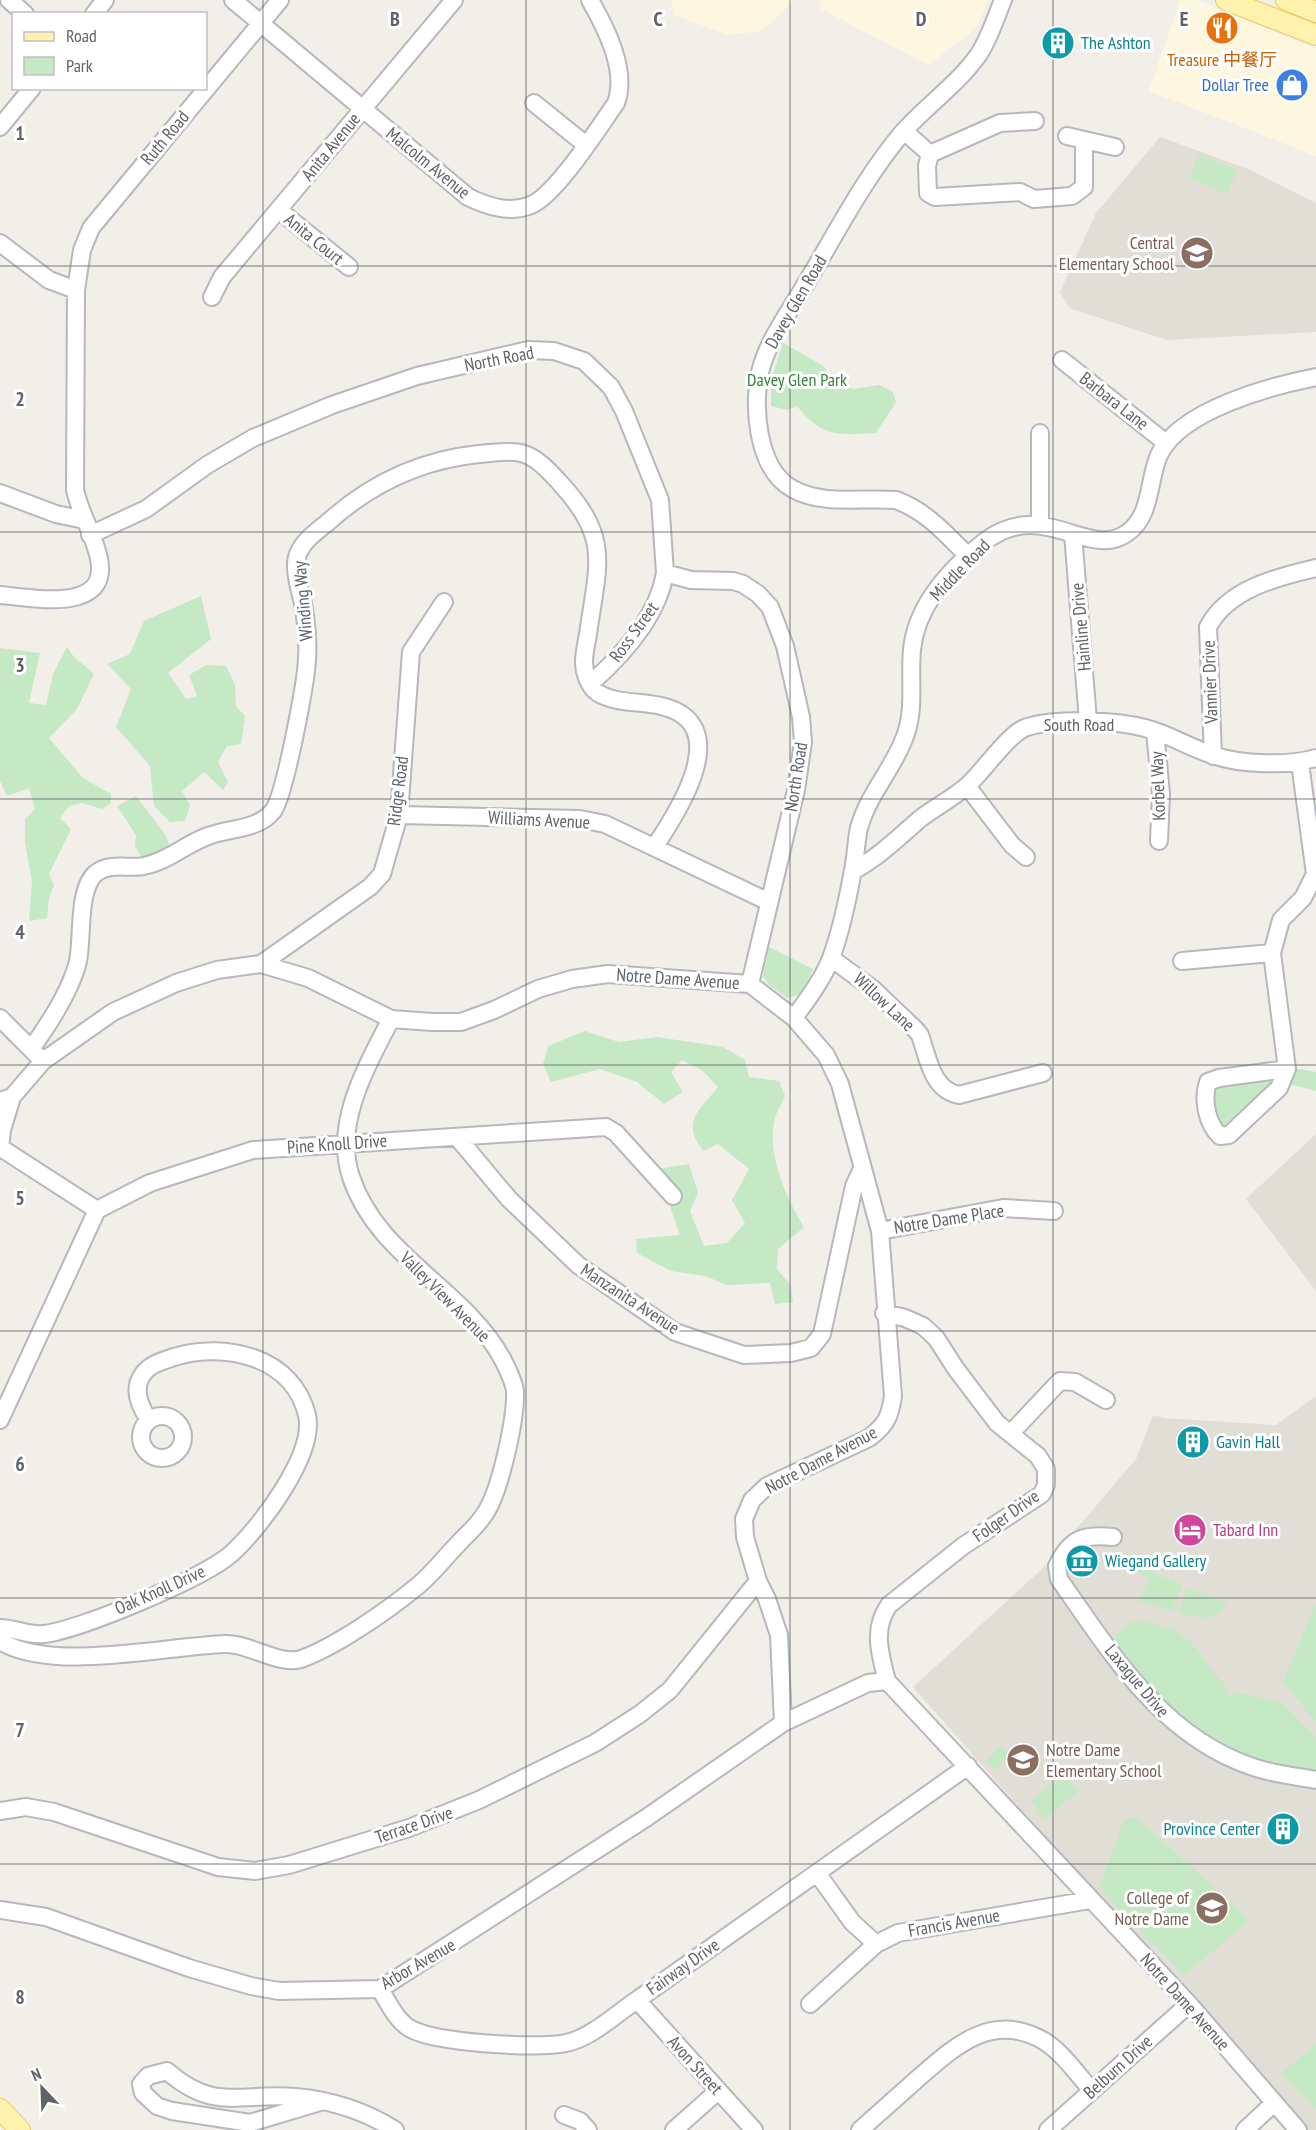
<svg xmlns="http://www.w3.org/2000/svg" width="1316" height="2130" viewBox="0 0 1316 2130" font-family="'PT Sans Narrow','Noto Sans SC',sans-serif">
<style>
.commercial{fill:#fef7e0}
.education{fill:#e1ded6}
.green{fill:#c5e8c5}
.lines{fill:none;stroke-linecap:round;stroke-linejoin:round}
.minor-casing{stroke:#b5b8bc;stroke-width:20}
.major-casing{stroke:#f2c960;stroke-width:22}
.minor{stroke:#fff;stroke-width:16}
.major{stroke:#fff2af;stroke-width:20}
.grid{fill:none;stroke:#5f6368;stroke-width:1.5;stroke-opacity:0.55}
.labels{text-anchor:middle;stroke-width:6;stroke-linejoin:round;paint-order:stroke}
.culture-label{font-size:18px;fill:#0d838f;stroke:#fff;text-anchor:start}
.food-label{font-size:18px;fill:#c56008;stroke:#fff}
.shop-label{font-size:18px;fill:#366cbe;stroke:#fff;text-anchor:end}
.street-label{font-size:18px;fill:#5f6368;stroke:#fff}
.education-label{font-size:18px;fill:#785e54;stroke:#fff;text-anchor:end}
.park-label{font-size:18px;fill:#348238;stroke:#fff}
.hotel-label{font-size:18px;fill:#b23c85;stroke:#fff;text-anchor:start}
.grid-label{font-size:20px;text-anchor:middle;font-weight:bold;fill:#5f6368;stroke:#fff;stroke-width:6;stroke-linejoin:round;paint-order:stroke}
</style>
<rect width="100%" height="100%" fill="#f1efe8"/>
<path class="commercial" d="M671,0h123l-32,31 -34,4 -54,-20z
M819,0h169l-9,23 -11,12 -40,30 -107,-56z
M1180,0h17l119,49v107l-167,-65z"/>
<path class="education" d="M1160,137l88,32 68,34v129l-149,8 -98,-32 -9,-16 36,-79z
M1316,1134v157l-70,-92z
M1316,1396v734h-12l-391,-443 130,-119 93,-109 17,-44 10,3 113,7z"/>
<path class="green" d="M1199,154l38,16 -10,24 -38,-16z
M783,343l39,22 12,14 19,10 26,-4 14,7 3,10 -20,31c-37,2 -54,5 -79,-27l-9,4 -17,-4v-26z
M201,596l10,43 -43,34 18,26 11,-3 -8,-21 17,-10 20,1 9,19 1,21 9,10 -4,28 -14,2 -9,16 10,20 -5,8 -19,-18 -22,19 8,14 -5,16 -15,1 -16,-16 -4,-40 -34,-39 15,-38 -24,-25 23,-10 14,-33z
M67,647l7,10 20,17 -17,35 -28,29 34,40 28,16v9l-9,6 -20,-6 -13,3 -9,12 11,11 -22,45 5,11 -5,13 -2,20 -18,3 3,-39 -7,-39v-24l10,-10 -6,-21 -22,8 -7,-15v-133l40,5 -11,50 17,2 7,-31z
M136,796l29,38 4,10 -10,9 -16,7 -8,-14 1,-11 -19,-29z
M769,947l44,22 -11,25 -15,4 -18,-13 -6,-9z
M585,1031l34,11 38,-5 66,10 22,13 4,17 30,4 6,15c-3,7 -8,15 -10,22 -9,36 11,79 29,109l-26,22 -1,20 14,17 2,16 -18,2 -5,-21 -43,2 -22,-9 -34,-5 -34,-18 -1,-14 44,-4 -23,-66 32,-5 9,29 -8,18 14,35 23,-3 18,-20 -13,-23 17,-31 -31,-25 -15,7c-22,-29 -4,-40 15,-64l-15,-16 -21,-11 -11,12 12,20 -19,12 -27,-22 -37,-13 -49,13 -8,-18 5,-18z
M1294,1068l22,4v19l-42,-11 -55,50 -7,-47z
M1135,1565l48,20 -11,26 -33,-10 11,-22 -18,-9z
M1188,1588l40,16c-14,17 -30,15 -50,8z
M1315,1606h1v116l-33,-40z
M1141,1620c12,4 26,6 36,12 22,12 33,40 51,56l-3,4 8,4 1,-4 47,10 35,35v37l-36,-6 -45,-15 -52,-29 -70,-79c1,-13 16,-24 28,-25z
M1001,1746l9,9 -15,15 -9,-10z
M1063,1774l15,18 -33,27 -14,-18z
M1136,1817l114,103 -66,55 -85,-87 23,-63 4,-6z
M1316,2044v66l-35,-36z"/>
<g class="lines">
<defs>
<path id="minor" d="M9,0l16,14
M233,0l235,197c19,9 41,17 63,8 25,-10 68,-78 85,-102 12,-32 -10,-75 -26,-103
M94,14l11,-14
M534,103l52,42
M0,127l32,-39
M904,131l26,23
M1067,136l48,11
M930,154l-3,12 1,27 7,4 85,-5 14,7 38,-3 12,-9v-46
M930,154l70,-31 35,-2
M280,211l69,56
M0,243l49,37 27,10 -1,200c5,22 16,40 22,61 20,64 -62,47 -97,44
M76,290l6,-40 9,-22 189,-228
M212,297l10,-20 232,-277
M1062,360l104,83
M0,493l56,21 28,6
M1040,524v-91
M1073,534l15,187
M90,535l56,-26 61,-44 46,-27 79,-33 85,-29 111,-26 26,1 30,10 27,26 13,24 36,89 5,73 26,7 42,1 10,3 15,10 12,13 15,39 16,71 2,25 -7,48 -46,194
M968,556c-22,-22 -42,-45 -72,-56 -33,-3 -73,6 -103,-11 -37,-19 -42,-89 -31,-124 9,-29 28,-54 43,-80 31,-51 59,-107 98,-153 24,-27 55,-48 76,-78 10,-15 17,-37 24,-54
M590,684c32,-28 68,-68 75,-111
M1155,731l6,63 -2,47
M1213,756l-5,-129c20,-38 69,-50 108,-59
M967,786l45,59 14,12
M399,815l181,4 25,5 164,78
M853,871c26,-14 46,-34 68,-53 16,-12 34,-21 48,-34 16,-15 40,-51 58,-57 31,-9 88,-7 118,1 24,6 45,20 68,27 28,10 75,11 103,3
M831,958l42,31 42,40 5,6c8,23 12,55 39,60l84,-22
M1182,961l90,-8
M261,964l109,-77 12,-13 17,-59 12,-163 33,-50
M0,1018l38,38
M794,1018c13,-18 29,-39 37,-60 10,-27 17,-60 22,-88 3,-14 3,-29 6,-42 9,-33 33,-58 45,-89 12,-29 5,-59 8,-89 4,-45 38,-81 72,-108 58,-46 105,19 143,-9 25,-17 21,-53 32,-78 21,-45 112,-69 157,-78
M31,1049c18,-25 40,-58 47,-88 5,-23 -1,-72 18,-88 14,-11 32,-4 48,-7 24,-5 42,-22 64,-30 21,-8 50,-6 65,-25 12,-16 33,-129 34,-152 1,-14 0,-29 -2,-43 -1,-17 -14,-45 -7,-62 5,-13 19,-23 29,-31 44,-40 93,-63 152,-69 14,-1 28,-4 42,-1 16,4 28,18 39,30 49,53 39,78 29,144 -1,11 -5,23 -5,35 0,11 5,25 14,31 18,11 43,8 63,13 74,17 19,103 -6,140
M1287,1069l-15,-116 9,-33 22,-22 12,-24 -15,-111
M1287,1069l-8,19 -50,47 -9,1c-13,-12 -18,-37 -12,-54l11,-4z
M0,1101l12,-4 31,-36 70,-49 63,-29 41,-13 44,-6 47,14 83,41 41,3h29l33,-12 44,-21 34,-10 36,-5 142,10 44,34 32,37 14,29 40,147 13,165c-3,21 -7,29 -24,42l-102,48 -15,14 -8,19 1,18 13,44 9,18 12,36 4,88
M457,1137l52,62 69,66 97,67 69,23 47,-2 20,-5 11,-14 32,-148 8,-17
M1,1148l96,62
M0,1149l2,-19 10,-33
M97,1210l53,-27 103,-33 353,-23 10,6 57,63
M880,1231l123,-23 51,3
M884,1313l21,5 18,8 13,12 20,31 41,54 41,33 8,13v16l-4,9 -79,52 -74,59c-17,24 -9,49 -2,76
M141 1437a21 21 0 1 1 42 0a21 21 0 1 1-42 0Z
M0,1420l97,-210
M1011,1433l49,-52 15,1 31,18
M1113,1537c-29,-3 -43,1 -56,29l2,13c52,74 103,158 194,188 20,7 42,9 63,13
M0,1628c16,0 28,8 44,6 36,-4 160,-56 187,-80 29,-26 85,-100 76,-139 -14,-58 -82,-74 -133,-58 -11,4 -24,7 -31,17 -11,15 -3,33 6,46
M0,1641c53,32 164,5 226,3 22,-1 54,22 75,15 34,-12 86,-48 114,-71 16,-12 29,-30 43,-44 8,-9 19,-18 26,-29 16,-22 32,-96 31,-124 -1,-9 -8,-23 -12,-31 -38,-71 -125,-102 -152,-183 -18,-54 16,-111 40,-158
M0,1811l26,-4 28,5 164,55 37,4 34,-6 120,-37 70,-28 116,-57 45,-29 30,-24 88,-109
M817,1873l35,49 24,22
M0,1910l46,7 143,51 62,18 28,5 101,-2 266,-171 137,-95 85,-40 19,-2 302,323 109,126
M380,1989c8,13 17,33 31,40 25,14 126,20 155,14 25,-5 50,-29 71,-43l331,-234
M637,2000l117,130
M810,2004l66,-60 22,-11 192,-33
M320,2102l-70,21 -78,-12 -15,-5 -14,-13 -2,-9 7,-8 19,-5c48,42 74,21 128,26 35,3 70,14 100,33
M564,2115l16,6 8,9
M674,2130l44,-39
M860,2130c18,-16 37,-33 55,-49 38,-33 76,-71 129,-40 18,11 34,34 48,50
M1048,2130l141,-126
M1245,2130l29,-27"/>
<path id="major" d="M1226,0l90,35
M1286,0l30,12
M0,2109l20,21"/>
</defs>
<use href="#minor" class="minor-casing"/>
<use href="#major" class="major-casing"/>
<use href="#minor" class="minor"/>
<use href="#major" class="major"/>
</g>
<path class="grid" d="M263,0v2130M526,0v2130M790,0v2130M1053,0v2130M0,266h1316M0,532h1316M0,799h1316M0,1065h1316M0,1331h1316M0,1598h1316M0,1864h1316"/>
<defs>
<symbol id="restaurant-disc" viewBox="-11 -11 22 22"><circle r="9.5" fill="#e8710a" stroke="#fff"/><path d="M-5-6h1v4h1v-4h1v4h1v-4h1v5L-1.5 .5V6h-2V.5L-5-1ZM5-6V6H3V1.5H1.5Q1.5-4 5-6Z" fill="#fff"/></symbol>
<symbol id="building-disc" viewBox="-11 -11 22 22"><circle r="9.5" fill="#0f9aa8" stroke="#fff"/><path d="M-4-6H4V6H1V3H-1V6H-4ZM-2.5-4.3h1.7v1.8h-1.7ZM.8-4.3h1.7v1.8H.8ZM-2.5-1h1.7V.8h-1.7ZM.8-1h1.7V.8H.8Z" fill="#fff"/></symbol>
<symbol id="shop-disc" viewBox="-11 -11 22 22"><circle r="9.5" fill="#3f7fe0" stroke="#fff"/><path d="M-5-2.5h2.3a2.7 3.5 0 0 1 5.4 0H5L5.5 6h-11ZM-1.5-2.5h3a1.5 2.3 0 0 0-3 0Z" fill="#fff"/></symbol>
<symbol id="school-disc" viewBox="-11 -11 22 22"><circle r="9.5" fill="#8d6e63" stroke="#fff"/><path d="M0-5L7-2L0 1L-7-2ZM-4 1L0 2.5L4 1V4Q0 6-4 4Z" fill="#fff"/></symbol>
<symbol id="hotel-disc" viewBox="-11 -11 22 22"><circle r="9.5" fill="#d1479c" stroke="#fff"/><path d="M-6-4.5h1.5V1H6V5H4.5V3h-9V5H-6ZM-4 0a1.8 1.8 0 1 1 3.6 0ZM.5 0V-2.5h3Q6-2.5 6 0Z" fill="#fff"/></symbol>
<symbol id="museum-disc" viewBox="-11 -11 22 22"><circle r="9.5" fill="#0f9aa8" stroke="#fff"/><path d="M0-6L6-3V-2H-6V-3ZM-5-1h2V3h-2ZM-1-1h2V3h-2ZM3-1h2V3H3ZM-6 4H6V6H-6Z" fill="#fff"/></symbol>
<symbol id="university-disc" viewBox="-11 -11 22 22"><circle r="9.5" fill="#8d6e63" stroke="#fff"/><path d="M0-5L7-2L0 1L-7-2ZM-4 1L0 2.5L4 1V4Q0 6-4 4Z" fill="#fff"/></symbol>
</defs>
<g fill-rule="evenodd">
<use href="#restaurant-disc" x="1203" y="9" width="38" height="38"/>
<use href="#building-disc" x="1039" y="24" width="38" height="38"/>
<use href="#shop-disc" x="1273" y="66" width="38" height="38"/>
<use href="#school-disc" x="1178" y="234" width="38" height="38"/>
<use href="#building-disc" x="1174" y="1423" width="38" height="38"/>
<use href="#hotel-disc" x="1171" y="1511" width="38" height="38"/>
<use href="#museum-disc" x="1063" y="1542" width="38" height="38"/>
<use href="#school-disc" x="1004" y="1741" width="38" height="38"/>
<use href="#building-disc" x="1264" y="1810" width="38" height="38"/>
<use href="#university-disc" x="1193" y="1889" width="38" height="38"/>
</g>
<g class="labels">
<g class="culture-label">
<text x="1081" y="49">The Ashton</text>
<text x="1216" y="1448">Gavin Hall</text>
<text x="1105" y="1567">Wiegand Gallery</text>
<text x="1260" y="1835" text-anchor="end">Province Center</text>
</g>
<g class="food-label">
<text x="1222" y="66">Treasure 中餐厅</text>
</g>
<g class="shop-label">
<text x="1269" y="91">Dollar Tree</text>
</g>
<g class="street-label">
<text transform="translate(165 138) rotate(-50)" y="6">Ruth Road</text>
<text transform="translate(331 147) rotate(-51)" y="6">Anita Avenue</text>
<text transform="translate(428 163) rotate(39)" y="6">Malcolm Avenue</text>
<text transform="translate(314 239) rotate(39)" y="6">Anita Court</text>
<text transform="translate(796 302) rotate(-60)" y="6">Davey Glen Road</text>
<text transform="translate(499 359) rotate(-11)" y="6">North Road</text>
<text transform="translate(1114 401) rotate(38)" y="6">Barbara Lane</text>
<text transform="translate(960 570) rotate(-46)" y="6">Middle Road</text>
<text transform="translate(303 601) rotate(-95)" y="6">Winding Way</text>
<text transform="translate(1081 627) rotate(-95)" y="6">Hainline Drive</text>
<text transform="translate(634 632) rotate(-54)" y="6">Ross Street</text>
<text transform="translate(1210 682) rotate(-92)" y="6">Vannier Drive</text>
<text x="1079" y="731">South Road</text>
<text transform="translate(796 777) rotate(-81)" y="6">North Road</text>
<text transform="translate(1158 786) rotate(-92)" y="6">Korbel Way</text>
<text transform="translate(398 791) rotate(-83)" y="6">Ridge Road</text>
<text transform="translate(539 820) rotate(3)" y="6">Williams Avenue</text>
<text transform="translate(678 979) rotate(4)" y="6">Notre Dame Avenue</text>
<text transform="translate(884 1002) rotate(43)" y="6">Willow Lane</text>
<text transform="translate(337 1144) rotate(-4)" y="6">Pine Knoll Drive</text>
<text transform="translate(949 1219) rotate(-9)" y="6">Notre Dame Place</text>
<text transform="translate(445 1297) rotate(45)" y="6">Valley View Avenue</text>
<text transform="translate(630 1299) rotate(33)" y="6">Manzanita Avenue</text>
<text transform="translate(821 1460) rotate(-28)" y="6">Notre Dame Avenue</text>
<text transform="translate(1006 1516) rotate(-35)" y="6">Folger Drive</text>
<text transform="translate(160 1590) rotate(-24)" y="6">Oak Knoll Drive</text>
<text transform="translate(1137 1681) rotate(50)" y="6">Laxague Drive</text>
<text transform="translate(414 1825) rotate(-19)" y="6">Terrace Drive</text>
<text transform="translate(954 1923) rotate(-10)" y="6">Francis Avenue</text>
<text transform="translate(418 1964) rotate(-30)" y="6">Arbor Avenue</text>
<text transform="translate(683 1967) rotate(-35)" y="6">Fairway Drive</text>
<text transform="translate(1185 2002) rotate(48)" y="6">Notre Dame Avenue</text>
<text transform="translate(695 2065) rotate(48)" y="6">Avon Street</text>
<text transform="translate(1118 2067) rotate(-42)" y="6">Belburn Drive</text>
</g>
<g class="education-label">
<text x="1174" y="249">Central<tspan x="1174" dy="21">Elementary School</tspan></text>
<text x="1046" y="1756" text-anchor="start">Notre Dame<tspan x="1046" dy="21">Elementary School</tspan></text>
<text x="1189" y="1904">College of<tspan x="1189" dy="21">Notre Dame</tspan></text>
</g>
<g class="park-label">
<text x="797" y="386">Davey Glen Park</text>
</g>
<g class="hotel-label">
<text x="1213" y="1536">Tabard Inn</text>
</g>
</g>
<g class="grid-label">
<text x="395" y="26">B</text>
<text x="658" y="26">C</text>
<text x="921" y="26">D</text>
<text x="1184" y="26">E</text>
<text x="20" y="140">1</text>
<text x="20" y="406">2</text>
<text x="20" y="672">3</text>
<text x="20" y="939">4</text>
<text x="20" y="1205">5</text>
<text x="20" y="1471">6</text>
<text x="20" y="1737">7</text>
<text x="20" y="2004">8</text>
</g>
<rect x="12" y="12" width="195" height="78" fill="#ffffff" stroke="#bfc1c3" stroke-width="1.5"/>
<rect x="24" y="32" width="30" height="9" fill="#fff2af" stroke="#bfc1c3" stroke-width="1.5"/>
<text x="66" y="42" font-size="18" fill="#5f6368">Road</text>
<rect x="24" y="57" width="30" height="18" fill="#c5e8c5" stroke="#bfc1c3" stroke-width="1.5"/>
<text x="66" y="72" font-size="18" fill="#5f6368">Park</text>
<g transform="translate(42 2088) rotate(337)" stroke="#ffffff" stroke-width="4.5" paint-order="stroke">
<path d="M0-4.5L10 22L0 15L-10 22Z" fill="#5f6368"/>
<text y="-9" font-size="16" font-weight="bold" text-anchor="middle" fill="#5f6368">N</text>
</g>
</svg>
